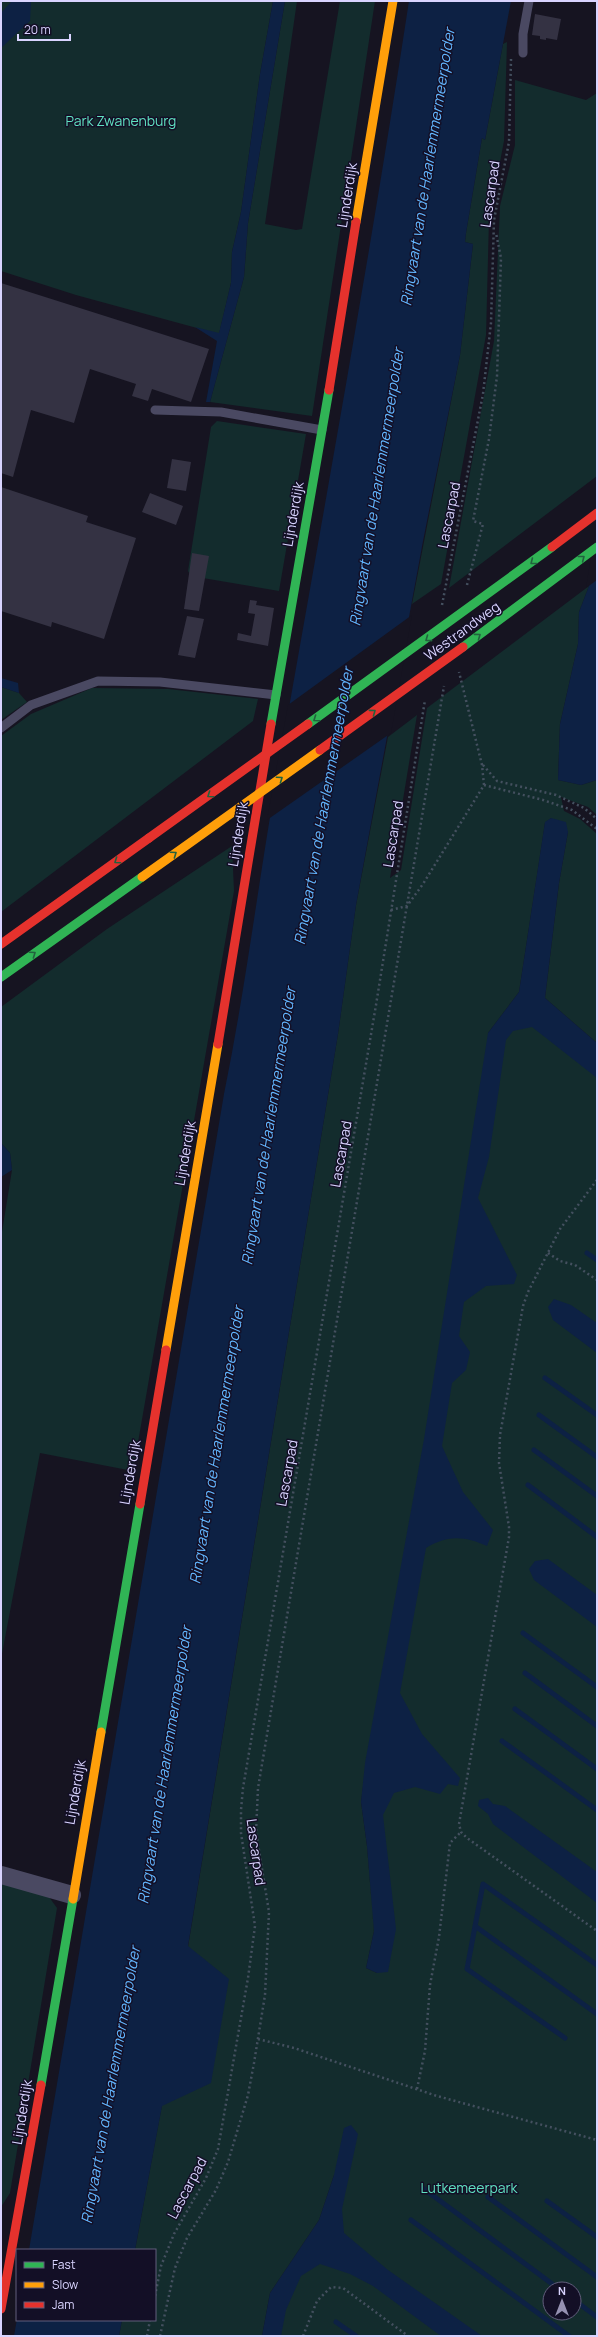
<svg xmlns="http://www.w3.org/2000/svg" width="598" height="2337" viewBox="0 0 598 2337" font-family="Manrope,sans-serif">
<style>
.green{fill:#132c2d;fill-rule:evenodd}
.water{fill:#0d2144}
.pier{fill:#161421}
.lines{fill:none;stroke-linecap:round;stroke-linejoin:round}
.stream{stroke:#0d2144;stroke-width:5}
.building{fill:#343243}
.path{stroke:#44505f;stroke-width:2.5;stroke-dasharray:2 3;stroke-linecap:butt}
.lane{stroke:#4a4962;stroke-width:9}
.street{stroke:#4a4962;stroke-width:18}
.fast{stroke:#30b455;stroke-width:9}
.slow{stroke:#ff9f0a;stroke-width:9}
.jam{stroke:#e5322d;stroke-width:9}
.fast-bridge{stroke:#30b455;stroke-width:9}
.slow-bridge{stroke:#ff9f0a;stroke-width:9}
.jam-bridge{stroke:#e5322d;stroke-width:9}
.oneway{stroke:#22623e}
.labels{text-anchor:middle;stroke-width:3;stroke-linejoin:round;paint-order:stroke}
.park-label{font-size:14px;fill:#5fe0c0;stroke:#130f26}
.street-label{font-size:14px;fill:#d9d4ff;stroke:#130f26}
.water-label{font-size:15px;font-style:italic;fill:#62b6ff;stroke:#130f26}
</style>
<rect width="100%" height="100%" fill="#161421"/>
<path class="green" d="M1,1h272l-13,73 -19,138 -9,40 -1,31 -12,51 -143,-39 -75,-24z
M285,1h12l-32,223 31,6 6,-1 38,-228h35l-63,415 -102,-14 34,-125 4,-54z
M507,42l-3,99 -15,78 -3,116 -45,249 -29,20 48,-249 13,-111 -8,-2 1,-9 16,-95 3,2 18,-96z
M515,80l71,20 11,-7v383l-148,112 45,-247 6,-135 15,-61z
M217,421l89,13 -27,157 -88,-15 -3,-5 23,-144z
M589,586l-10,26 -1,32 -18,80 -2,56 23,5 16,-5v35l-9,-8 -27,-10 3,14 16,8 17,15v209l-52,-45 14,-115 9,-51 -17,-14 -6,5 -26,169 -31,41 3,2 28,-20 78,49v1272h-320l10,-56 44,-44 3,-61 -15,45 -49,73 -8,43h-143l3,-16h33v-70h-20l27,-145 66,-126 -40,-32 150,-913 18,-129 32,-168 29,-22 -27,163 11,-8 26,-162zM363,1787l14,186 -11,-5 8,-37 -7,-85 -6,-44zM550,2289h24v24h-24z
M1,687l18,6 8,9 -26,18z
M92,688l76,1 90,10 -5,22 -252,191v-176l30,-22z
M232,846l2,45 -101,580 -93,-18 -39,206v-421l11,-68 -2,-17 -9,-10v-136l106,-78z
M1,1880l48,17 8,11 -47,285 -9,14z"/>
<path class="water" d="M12,1h19l-1,20 -29,27v-35z
M273,1h12l-37,222 -4,54 -34,125h-4l11,-61 -22,-14 24,6 12,-50 1,-31 9,-40 19,-138z
M409,1h102l-26,139 -3,-2 -16,95 -1,9 8,2 -13,111 -37,186 -67,364 -18,129 -150,912 41,33 -18,104 -49,23 -27,144h-106l195,-1156c22,-108 35,-217 54,-324 45,-256 92,-512 131,-769z
M597,531v249l-16,5 -23,-5 2,-56 18,-80 1,-32 10,-26z
M1,678l17,5 1,10 -18,-6z
M551,818l15,4 2,10 -9,51 -14,115 52,45v35l-65,-51 -19,4 -7,9 -17,117 -11,41 39,77 -3,9 -28,2 -22,16 -5,34 11,16 -4,18 -14,13 -10,63 21,46 30,38 -6,16c-23,-10 -39,-11 -61,2l-26,145 22,41 38,44 -2,8 -10,-2 -8,10 -25,-7 -21,6 -11,22 13,114 -8,43 -11,1 -11,-5 8,-37 -7,-85 -6,-44 4,-39 59,-324 64,-406 31,-41 26,-170z
M1,1143l9,10 2,17 -11,7z
M554,1299l17,6 26,18v30l-44,-33 -5,-13z
M548,1559l49,36v32l-63,-47 -5,-11 6,-8z
M488,1798l5,6 12,2 92,66v31l-104,-79 -5,-10 -10,-8 1,-6z
M351,2125l7,9 -16,75 2,24 44,37 94,66h-41l-68,-50 -23,-12 -30,-10 -19,12 -15,34 -5,26h-19l8,-43 49,-73 15,-45 10,-47z
M17,2319v1h105l-3,16h-105z"/>
<path class="pier" d="M597,529v51l-11,8 9,-57z
M412,615l-21,118 -124,87 21,-115z"/>
<g class="lines">
<path class="stream" d="M587,1253l10,7
M545,1378l52,37
M539,1415l58,42
M534,1450l63,46
M528,1485l69,52
M523,1633l74,54
M525,1673l72,53
M515,1709l82,60
M502,1741l95,69
M475,1926l122,88
M565,2038l-98,-69 16,-85 114,81
M424,2189l135,100
M488,2197l109,80
M547,2201l50,36
M411,2220l158,116
M574,2300l23,17
M336,2322l20,14"/>
</g>
<path class="building" d="M535,14l26,5 -4,21 -11,-2v2l-6,-1v-3l-8,-1z
M1,283l208,66 -18,53 -39,-13 -4,12 -16,-5 4,-12 -46,-15 -16,54 -43,-13 -18,67 -12,-4z
M172,459l19,3 -5,29 -19,-3z
M1,487l87,29 -2,6 50,16 -32,101 -52,-17 -1,5 -50,-16z
M150,493l33,13 -7,19 -34,-13z
M192,553l17,3 -10,55 -15,-2z
M250,600l7,1 -1,4 18,3 -6,38 -31,-6 1,-7 13,3 4,-22 -7,-1z
M187,616l17,3 -9,39 -17,-3z"/>
<g class="lines">
<path class="path" d="M467,585l16,-61 -10,-3 16,-82 8,-63 4,-118 -5,-25
M442,605l41,-211 8,-71 3,-103 15,-78 2,-83
M483,765l14,16 59,14 28,13 13,11
M484,785l59,15 29,10 25,19
M391,910l16,-4 16,-22 61,-99 -2,-20 -23,-93
M597,1180l-37,49 -32,63 -5,14 -23,129 -1,28 10,64v10l-50,287 2,8 6,6 130,93
M548,1253l12,8 15,4 22,15
M258,2039l36,9 143,48 160,44
M417,2089l8,-38 5,-66 9,-48 11,-94 11,-11
M155,2296l6,-30 13,-32 32,-56 12,-29 30,-171 7,-52 -14,-93v-23l2,-22 133,-783 49,-305
M147,2336l3,-16
M160,2336l15,-68 12,-30 29,-48 12,-28 20,-67 6,-32 11,-68 4,-83 -13,-80 2,-44 186,-1102
M303,2336l14,-35 14,-14 12,1 65,48"/>
<path class="lane" d="M523,53v-19l6,-33
M155,410l66,2 101,18
M1,728l30,-23 67,-24 62,1 116,13"/>
<path class="street" d="M1,1875l71,20"/>
<path class="fast" d="M271,724l58,-334
M1,977l141,-100
M101,1732l39,-228
M41,2085l32,-186"/>
<path class="slow" d="M356,222l37,-221
M166,1350l52,-306
M73,1899l28,-167"/>
<path class="jam" d="M329,390l27,-168
M1,944l148,-106
M218,1044l53,-320
M140,1504l26,-154
M1,2309l40,-224"/>
<path class="fast-bridge" d="M463,647l134,-100
M308,724l244,-177"/>
<path class="slow-bridge" d="M142,877l178,-127"/>
<path class="jam-bridge" d="M552,547l45,-34
M320,750l143,-103
M149,838l159,-114"/>
</g>
<defs><path id="oneway-chevron" d="M-2-3.5L2.5 0L-2 3.5" fill="none" stroke-width="1.6" stroke-linecap="round" stroke-linejoin="round"/></defs>
<g class="oneway">
<use href="#oneway-chevron" transform="translate(582 558) rotate(-38)"/>
<use href="#oneway-chevron" transform="translate(533 562) rotate(142)"/>
<use href="#oneway-chevron" transform="translate(478 636) rotate(-36)"/>
<use href="#oneway-chevron" transform="translate(428 639) rotate(144)"/>
<use href="#oneway-chevron" transform="translate(373 712) rotate(-36)"/>
<use href="#oneway-chevron" transform="translate(316 719) rotate(145)"/>
<use href="#oneway-chevron" transform="translate(280 779) rotate(-35)"/>
<use href="#oneway-chevron" transform="translate(210 795) rotate(145)"/>
<use href="#oneway-chevron" transform="translate(174 854) rotate(-35)"/>
<use href="#oneway-chevron" transform="translate(117 861) rotate(145)"/>
<use href="#oneway-chevron" transform="translate(33 954) rotate(-35)"/>
</g>
<g class="labels">
<g class="park-label">
<text x="121" y="126">Park Zwanenburg</text>
<text x="469" y="2193">Lutkemeerpark</text>
</g>
<g class="street-label">
<text transform="translate(490 194) rotate(-82)" y="5">Lascarpad</text>
<text transform="translate(347 195) rotate(-81)" y="5">Lijnderdijk</text>
<text transform="translate(293 514) rotate(-80)" y="5">Lijnderdijk</text>
<text transform="translate(449 515) rotate(-79)" y="5">Lascarpad</text>
<text transform="translate(462 631) rotate(-36)" y="5">Westrandweg</text>
<text transform="translate(238 834) rotate(-81)" y="5">Lijnderdijk</text>
<text transform="translate(393 834) rotate(-81)" y="5">Lascarpad</text>
<text transform="translate(185 1153) rotate(-80)" y="5">Lijnderdijk</text>
<text transform="translate(341 1154) rotate(-80)" y="5">Lascarpad</text>
<text transform="translate(130 1472) rotate(-80)" y="5">Lijnderdijk</text>
<text transform="translate(287 1473) rotate(-80)" y="5">Lascarpad</text>
<text transform="translate(75 1792) rotate(-80)" y="5">Lijnderdijk</text>
<text transform="translate(256 1852) rotate(82)" y="5">Lascarpad</text>
<text transform="translate(22 2112) rotate(-81)" y="5">Lijnderdijk</text>
<text transform="translate(187 2188) rotate(-62)" y="5">Lascarpad</text>
</g>
<g class="water-label">
<text transform="translate(428 167) rotate(-81)" y="5">Ringvaart van de Haarlemmermeerpolder</text>
<text transform="translate(377 487) rotate(-81)" y="5">Ringvaart van de Haarlemmermeerpolder</text>
<text transform="translate(324 806) rotate(-80)" y="5">Ringvaart van de Haarlemmermeerpolder</text>
<text transform="translate(269 1126) rotate(-81)" y="5">Ringvaart van de Haarlemmermeerpolder</text>
<text transform="translate(217 1445) rotate(-81)" y="5">Ringvaart van de Haarlemmermeerpolder</text>
<text transform="translate(165 1765) rotate(-81)" y="5">Ringvaart van de Haarlemmermeerpolder</text>
<text transform="translate(111 2085) rotate(-80)" y="5">Ringvaart van de Haarlemmermeerpolder</text>
</g>
</g>
<rect width="598" height="2337" fill="none" stroke="#d9d4ff" stroke-width="4"/>
<rect x="16" y="2249" width="140" height="72" fill="#130f26" stroke="#625e7d"/>
<rect x="24" y="2262" width="20" height="6" fill="#30b455" stroke="#625e7d"/>
<text x="52" y="2269" font-size="12" fill="#d9d4ff">Fast</text>
<rect x="24" y="2282" width="20" height="6" fill="#ff9f0a" stroke="#625e7d"/>
<text x="52" y="2289" font-size="12" fill="#d9d4ff">Slow</text>
<rect x="24" y="2302" width="20" height="6" fill="#e5322d" stroke="#625e7d"/>
<text x="52" y="2309" font-size="12" fill="#d9d4ff">Jam</text>
<g transform="translate(562 2301)"><circle r="19" fill="#130f26" stroke="#625e7d"/>
<path d="M0-3L7 15L0 10L-7 15Z" fill="#9591b1"/>
<text y="-6" font-size="11" font-weight="bold" text-anchor="middle" fill="#d9d4ff">N</text>
</g>
<path d="M18 34v6h52v-6" fill="none" stroke="#d9d4ff" stroke-width="2"/>
<text x="24" y="34" font-size="12" fill="#d9d4ff" stroke="#130f26" stroke-width="3" paint-order="stroke">20 m</text>
</svg>
